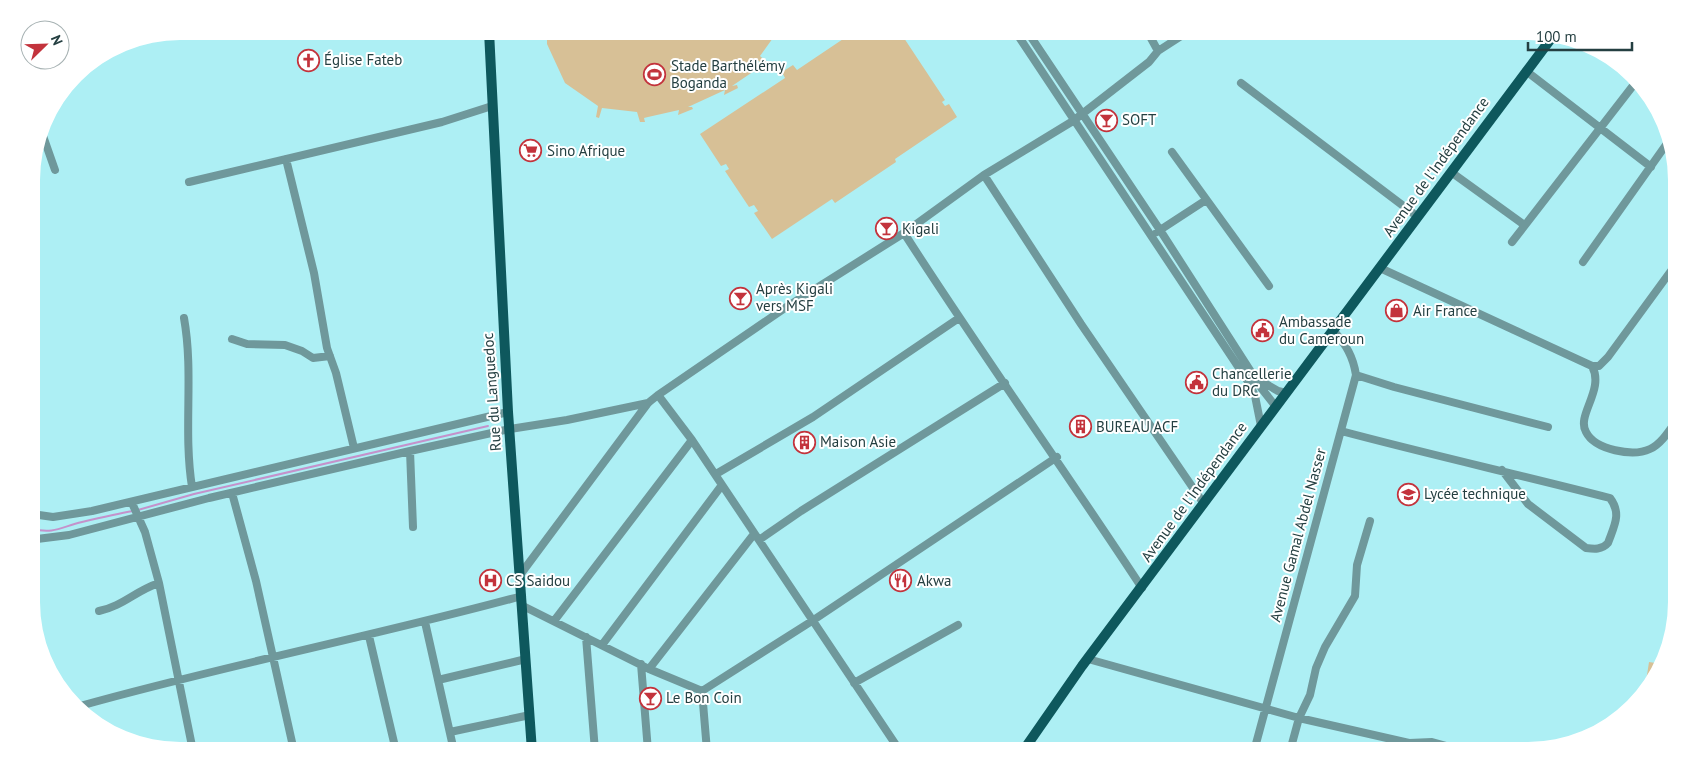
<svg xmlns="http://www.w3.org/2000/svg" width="1708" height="782" viewBox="0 0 1708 782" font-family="'PT Sans',sans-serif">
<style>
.grass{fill:url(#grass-tufts)}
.pitch{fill:#d7c096}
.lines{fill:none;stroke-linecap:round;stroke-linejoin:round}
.stream{stroke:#c492cb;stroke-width:2}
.minor{stroke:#6f989b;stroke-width:8}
.major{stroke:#0e585d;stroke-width:10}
.labels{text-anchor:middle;stroke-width:4;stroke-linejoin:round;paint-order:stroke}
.poi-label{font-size:15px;fill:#243f41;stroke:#fff;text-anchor:start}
.street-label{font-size:15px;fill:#243f41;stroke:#fff}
</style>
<defs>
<pattern id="grass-tufts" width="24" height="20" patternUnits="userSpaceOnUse" patternTransform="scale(1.25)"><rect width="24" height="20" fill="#d7c096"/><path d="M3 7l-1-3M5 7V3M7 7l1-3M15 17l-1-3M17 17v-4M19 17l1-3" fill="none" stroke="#ae9d7c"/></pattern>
</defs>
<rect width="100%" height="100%" fill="#adeff4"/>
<path class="grass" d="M1649,662l13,2 -18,30z"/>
<path class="pitch" d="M547,31h231l-18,25 8,7 -3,3 -9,-7 -2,2 6,6 -28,19 5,-1 1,3 -14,7 1,-5 -37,17h4l1,2 -15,6 1,-5 -31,7 -4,1 1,4h-5l-3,-10 -35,-4 -3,10 -3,-1 2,-11 -33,-23 -18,-39z
M855,31h40l2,3 3,-2 45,68 -3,2 3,4 4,-2 8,13 -62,42 1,3 -61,41 -3,-4 -60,40 -18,-26 4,-2 -4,-6 -5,2 -24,-36 4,-2 -3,-5 -5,2 -21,-32 85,-56 -3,-6 11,-7 4,5z"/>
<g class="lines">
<path class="stream" d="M138,510l56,-16 294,-68
M32,529c23,5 29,-2 50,-7 17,-4 34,-8 51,-11"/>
<path class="minor" d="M1015,31l234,352 6,13 6,30
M1027,31l133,199 102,159 14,18
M1147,31l11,20
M1396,34l2,-3
M1526,71l125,96
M1241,83l177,134
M42,133l13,37
M1172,152l97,134
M286,159l28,114 13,75 9,25 18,75
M1451,172l72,52
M984,175l97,149 123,180
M189,182l253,-60 50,-16
M1157,232l49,-32
M904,233c77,120 160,236 238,355
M1512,242l120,-155
M1583,262l85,-120
M1676,264l-68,93 -9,9h-7c13,24 -16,49 -6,66 9,18 47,25 64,17 11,-5 19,-18 26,-28
M1380,268l212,98
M184,318c10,56 -1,112 8,169
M232,339l15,5 38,1 17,6 11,7 17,-2
M1356,375l38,12 154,40
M1256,378l22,13 8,2
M658,395l34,45 208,311
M1341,431c90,24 180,44 269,67 12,16 4,28 -2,45 -6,7 -14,6 -22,5l-58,-44 -26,-34
M410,451l3,76
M716,474l97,-57 146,-99
M232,493l24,88 38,170
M132,503l13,29 14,51 34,168
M32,514l21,3 39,-6 416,-99
M32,537l5,2 32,-4 140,-37 201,-47 100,-22 57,-9 81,-17
M759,540l42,-29 204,-128
M520,575l128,-172 10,-8 127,-87 119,-75 80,-58 89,-54 76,-59 9,-11 31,-20
M523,606l126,63 53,22
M99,611c24,-5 36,-20 60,-28
M554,621l138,-181
M425,622l29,129
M369,636l27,115
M586,637l9,114
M602,645l120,-160
M1088,659l211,59 110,25 23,-1 29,8
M641,664l7,87
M649,669l105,-135
M438,680l88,-21
M854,683l104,-58
M702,691l110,-70 245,-164
M702,691l5,60
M80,706c146,-41 295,-70 442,-110
M450,732l80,-17
M1254,751l102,-376c-3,-19 -10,-30 -22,-44
M1290,751l9,-33 11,-23 6,-27 9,-21 30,-51 2,-31 13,-44"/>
<path class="major" d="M489,31l19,381 24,339
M1023,751l59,-85 471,-630"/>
</g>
<defs>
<symbol id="church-ring" viewBox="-11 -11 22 22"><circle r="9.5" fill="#fff" stroke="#c3333c" stroke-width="1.5"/><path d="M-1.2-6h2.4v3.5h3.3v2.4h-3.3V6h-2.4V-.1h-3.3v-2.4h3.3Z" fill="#c3333c"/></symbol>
<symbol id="stadium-ring" viewBox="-11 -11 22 22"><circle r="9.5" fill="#fff" stroke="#c3333c" stroke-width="1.5"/><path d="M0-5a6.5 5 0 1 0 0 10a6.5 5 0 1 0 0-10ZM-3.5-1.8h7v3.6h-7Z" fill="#c3333c"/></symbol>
<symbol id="bar-ring" viewBox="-11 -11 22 22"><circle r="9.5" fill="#fff" stroke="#c3333c" stroke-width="1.5"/><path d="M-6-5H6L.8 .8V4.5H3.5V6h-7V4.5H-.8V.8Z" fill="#c3333c"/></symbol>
<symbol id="supermarket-ring" viewBox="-11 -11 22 22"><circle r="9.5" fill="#fff" stroke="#c3333c" stroke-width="1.5"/><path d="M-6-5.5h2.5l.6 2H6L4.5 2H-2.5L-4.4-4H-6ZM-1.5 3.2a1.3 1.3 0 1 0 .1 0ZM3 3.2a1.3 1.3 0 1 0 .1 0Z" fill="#c3333c"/></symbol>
<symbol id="shop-ring" viewBox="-11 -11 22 22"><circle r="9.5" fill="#fff" stroke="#c3333c" stroke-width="1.5"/><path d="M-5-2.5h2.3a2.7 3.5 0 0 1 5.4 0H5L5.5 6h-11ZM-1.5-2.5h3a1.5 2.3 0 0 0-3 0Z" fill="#c3333c"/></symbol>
<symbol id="civic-ring" viewBox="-11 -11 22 22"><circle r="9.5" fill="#fff" stroke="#c3333c" stroke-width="1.5"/><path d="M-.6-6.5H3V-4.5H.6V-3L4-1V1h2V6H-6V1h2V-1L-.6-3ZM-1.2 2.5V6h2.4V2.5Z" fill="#c3333c"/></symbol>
<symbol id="building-ring" viewBox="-11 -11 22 22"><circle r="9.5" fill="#fff" stroke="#c3333c" stroke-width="1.5"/><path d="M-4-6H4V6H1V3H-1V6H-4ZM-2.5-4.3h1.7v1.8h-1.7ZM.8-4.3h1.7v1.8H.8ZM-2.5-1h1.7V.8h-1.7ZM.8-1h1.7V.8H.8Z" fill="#c3333c"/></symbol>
<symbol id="school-ring" viewBox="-11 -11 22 22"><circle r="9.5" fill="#fff" stroke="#c3333c" stroke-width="1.5"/><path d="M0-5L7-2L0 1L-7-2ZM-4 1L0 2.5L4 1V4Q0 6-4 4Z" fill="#c3333c"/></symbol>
<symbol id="hospital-ring" viewBox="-11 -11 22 22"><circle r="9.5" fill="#fff" stroke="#c3333c" stroke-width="1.5"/><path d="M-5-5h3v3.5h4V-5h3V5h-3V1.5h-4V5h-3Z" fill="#c3333c"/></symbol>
<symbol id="restaurant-ring" viewBox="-11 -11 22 22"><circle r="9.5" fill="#fff" stroke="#c3333c" stroke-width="1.5"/><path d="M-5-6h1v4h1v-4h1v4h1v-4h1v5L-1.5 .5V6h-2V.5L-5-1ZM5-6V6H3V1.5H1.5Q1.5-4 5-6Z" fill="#c3333c"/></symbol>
</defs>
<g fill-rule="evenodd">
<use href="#church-ring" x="296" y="48" width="25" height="25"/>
<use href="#stadium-ring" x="642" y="62" width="25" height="25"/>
<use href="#bar-ring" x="1094" y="108" width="25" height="25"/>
<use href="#supermarket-ring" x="518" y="138" width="25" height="25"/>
<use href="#bar-ring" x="874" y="216" width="25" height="25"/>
<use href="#bar-ring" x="728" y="286" width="25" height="25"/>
<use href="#shop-ring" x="1384" y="298" width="25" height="25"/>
<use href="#civic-ring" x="1250" y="318" width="25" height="25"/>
<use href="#civic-ring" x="1184" y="370" width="25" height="25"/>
<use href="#building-ring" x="1068" y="414" width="25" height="25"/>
<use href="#building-ring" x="792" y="430" width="25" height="25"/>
<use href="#school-ring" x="1396" y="482" width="25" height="25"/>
<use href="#hospital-ring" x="478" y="568" width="25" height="25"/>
<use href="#restaurant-ring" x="888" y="568" width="25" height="25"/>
<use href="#bar-ring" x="638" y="686" width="25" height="25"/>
</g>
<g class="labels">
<g class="poi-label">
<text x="324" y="65">Église Fateb</text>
<text x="671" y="71">Stade Barthélémy<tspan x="671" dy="17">Boganda</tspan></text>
<text x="1122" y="125">SOFT</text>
<text x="547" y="156">Sino Afrique</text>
<text x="902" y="234">Kigali</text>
<text x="756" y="294">Après Kigali<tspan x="756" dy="17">vers MSF</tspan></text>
<text x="1413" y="316">Air France</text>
<text x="1279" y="327">Ambassade<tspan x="1279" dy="17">du Cameroun</tspan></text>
<text x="1212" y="379">Chancellerie<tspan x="1212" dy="17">du DRC</tspan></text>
<text x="1096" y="432">BUREAU ACF</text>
<text x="820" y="447">Maison Asie</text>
<text x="1424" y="499">Lycée technique</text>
<text x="506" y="586">CS Saidou</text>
<text x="917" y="586">Akwa</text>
<text x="666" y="703">Le Bon Coin</text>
</g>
<g class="street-label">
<text transform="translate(1436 167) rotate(-54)" y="5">Avenue de l'Indépendance</text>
<text transform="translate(492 392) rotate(-94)" y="5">Rue du Languedoc</text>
<text transform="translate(1194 492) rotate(-54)" y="5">Avenue de l'Indépendance</text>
<text transform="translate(1298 535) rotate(-75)" y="5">Avenue Gamal Abdel Nasser</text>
</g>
</g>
<path d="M0 0H1708V782H0ZM180 40H1528A140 140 0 0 1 1668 180V602A140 140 0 0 1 1528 742H180A140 140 0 0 1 40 602V180A140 140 0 0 1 180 40Z" fill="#fff" fill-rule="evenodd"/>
<g transform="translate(45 45) rotate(67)"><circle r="24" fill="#ffffff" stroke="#a7b2b3"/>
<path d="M0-4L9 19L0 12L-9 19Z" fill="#c3333c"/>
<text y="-8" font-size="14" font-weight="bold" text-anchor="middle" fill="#243f41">N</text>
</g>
<path d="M1528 42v8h104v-8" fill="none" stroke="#243f41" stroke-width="2.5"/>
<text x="1536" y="42" font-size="15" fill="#243f41" stroke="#ffffff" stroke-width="4" paint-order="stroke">100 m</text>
</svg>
